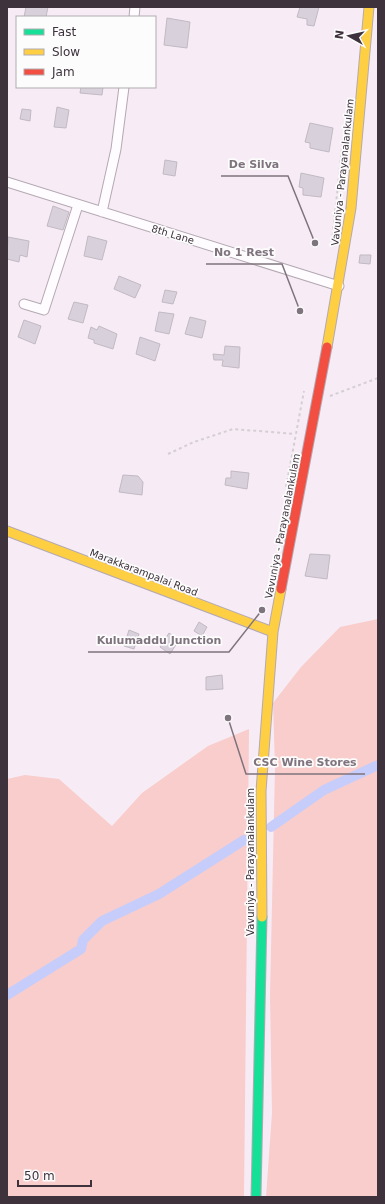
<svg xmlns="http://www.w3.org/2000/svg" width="385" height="1204" viewBox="0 0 385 1204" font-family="'DejaVu Sans',sans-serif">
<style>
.green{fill:#f8cdcb}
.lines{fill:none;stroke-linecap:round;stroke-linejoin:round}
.canal{stroke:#c7cdfb;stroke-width:10}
.building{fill:#d8d0db;stroke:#c1b9c4}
.street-casing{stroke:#b4a9b2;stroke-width:11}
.fast-casing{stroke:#b4a9b2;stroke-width:11}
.slow-casing{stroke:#b4a9b2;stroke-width:11}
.jam-casing{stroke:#b4a9b2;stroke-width:11}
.path{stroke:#d4cfd3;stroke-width:2;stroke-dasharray:3 3;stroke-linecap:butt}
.street{stroke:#fefcfe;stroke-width:9}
.fast{stroke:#16e098;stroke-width:9}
.slow{stroke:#ffcf43;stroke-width:9}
.jam{stroke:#f24e42;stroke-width:9}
.labels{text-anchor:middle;stroke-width:3.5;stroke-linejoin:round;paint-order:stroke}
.street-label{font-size:10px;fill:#3e323c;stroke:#fcfcfc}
.leader{fill:none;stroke:#7f737d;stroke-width:1.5}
.callout-dot{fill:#7f737d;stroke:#fcfcfc;stroke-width:1.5}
.callout-label{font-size:11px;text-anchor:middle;font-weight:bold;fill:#7f737d;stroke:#fcfcfc;stroke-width:3.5;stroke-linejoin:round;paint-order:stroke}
</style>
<rect width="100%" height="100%" fill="#f7ecf5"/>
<path class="green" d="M378,619v578h-112l6,-84 -2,-118 5,-227 -2,-65 28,-36 39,-40z
M249,729l-5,468h-237v-418l18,-4 34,4 53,47 30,-33 66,-47z"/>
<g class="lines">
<path class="canal" d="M271,827l53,-37 54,-25
M7,995l74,-46 2,-9 19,-19 57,-27 85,-54"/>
</g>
<path class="building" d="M26,7h22l-2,10h-22z
M300,7h19l-5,19 -7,-1v-6l-10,-2z
M167,18l23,4 -3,26 -23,-3z
M81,87h22l-1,8 -22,-2z
M57,107l12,3 -3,18 -12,-1z
M22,109l9,1 -1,11 -10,-2z
M310,123l23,5 -4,24 -19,-4v-5l-5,-1z
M165,160l12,2 -2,14 -12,-2z
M301,173l23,5 -3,19 -18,-2v-7l-4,-1z
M53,206l16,6 -6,18 -16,-4z
M88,236l19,5 -5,19 -18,-4z
M8,237l21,4 -2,16 -7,-2 -1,7 -12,-3z
M360,255h11l-1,9 -11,-1z
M119,276l22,9 -6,13 -21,-9z
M165,290l12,2 -4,12 -11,-2z
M74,302l14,3 -5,18 -15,-4z
M159,312l15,2 -5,20 -14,-3z
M190,317l16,4 -4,17 -17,-4z
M24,320l17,6 -6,18 -17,-7z
M99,326l18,8 -4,15 -19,-6v-3l-6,-2 3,-11 6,3z
M140,337l20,7 -5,17 -19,-7z
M225,346l15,1 -1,21 -17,-2 1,-6h-9l-1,-6 11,1z
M231,471l18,2 -2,16 -22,-4 1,-7h5z
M123,475l15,1 5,6 -1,13 -23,-3z
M310,554l20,1 -3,24 -22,-3z
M199,622l8,5 -5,9 -8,-5z
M129,630l10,4 -5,15 -10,-3z
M169,633l10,7 -9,14 -10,-7z
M222,675l1,14 -17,1v-13z"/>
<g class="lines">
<defs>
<path id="street" d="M134,17l1,-10
M7,182l332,104
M102,212l14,-63 8,-62
M24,304l20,6 34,-105"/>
<path id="fast" d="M256,1197l6,-280"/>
<path id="slow" d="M327,347l24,-139 18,-201
M7,531l266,101
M262,917l-1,-126 12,-159 8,-43"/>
<path id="jam" d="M281,589l46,-242"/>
</defs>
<use href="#street" class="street-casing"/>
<use href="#fast" class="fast-casing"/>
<use href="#slow" class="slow-casing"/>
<use href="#jam" class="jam-casing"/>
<path class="path" d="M332,241l11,-103
M330,396l48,-18
M168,454l26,-12 39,-13 62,5
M286,487l18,-96"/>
<use href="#street" class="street"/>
<use href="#fast" class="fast"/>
<use href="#slow" class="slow"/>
<use href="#jam" class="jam"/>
</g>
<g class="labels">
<g class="street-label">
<text transform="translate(342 172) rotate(-84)" y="4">Vavuniya - Parayanalankulam</text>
<text transform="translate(173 234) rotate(17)" y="4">8th Lane</text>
<text transform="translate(282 526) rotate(-79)" y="4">Vavuniya - Parayanalankulam</text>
<text transform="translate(144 572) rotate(21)" y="4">Marakkarampalai Road</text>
<text transform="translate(250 862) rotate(-90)" y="4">Vavuniya - Parayanalankulam</text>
</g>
</g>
<path class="leader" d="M315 243L288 176H221M300 311L282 264H206M262 610L229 652H88M228 718L246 774H365"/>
<g class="callout-dot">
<circle cx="315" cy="243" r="4"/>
<circle cx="300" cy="311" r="4"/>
<circle cx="262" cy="610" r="4"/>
<circle cx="228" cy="718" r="4"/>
</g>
<g class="callout-label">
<text x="254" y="168">De Silva</text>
<text x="244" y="256">No 1 Rest</text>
<text x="159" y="644">Kulumaddu Junction</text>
<text x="305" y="766">CSC Wine Stores</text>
</g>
<rect width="385" height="1204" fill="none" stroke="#3e323c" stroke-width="16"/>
<rect x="16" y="16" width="140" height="72" fill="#fcfcfc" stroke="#b0abaf"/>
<rect x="24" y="29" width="20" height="6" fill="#16e098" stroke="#b0abaf"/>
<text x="52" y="36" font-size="12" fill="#3e323c">Fast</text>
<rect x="24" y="49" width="20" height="6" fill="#ffcf43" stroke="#b0abaf"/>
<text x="52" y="56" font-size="12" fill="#3e323c">Slow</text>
<rect x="24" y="69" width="20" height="6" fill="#f24e42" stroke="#b0abaf"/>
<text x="52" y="76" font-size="12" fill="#3e323c">Jam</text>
<g transform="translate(349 36) rotate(278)" stroke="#fcfcfc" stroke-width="3" paint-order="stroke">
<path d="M0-3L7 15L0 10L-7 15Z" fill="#3e323c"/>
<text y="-6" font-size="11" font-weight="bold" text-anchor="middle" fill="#3e323c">N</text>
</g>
<path d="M18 1180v6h73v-6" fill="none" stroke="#3e323c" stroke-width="2"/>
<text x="24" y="1180" font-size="12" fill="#3e323c" stroke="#fcfcfc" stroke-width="3" paint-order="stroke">50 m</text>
</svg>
